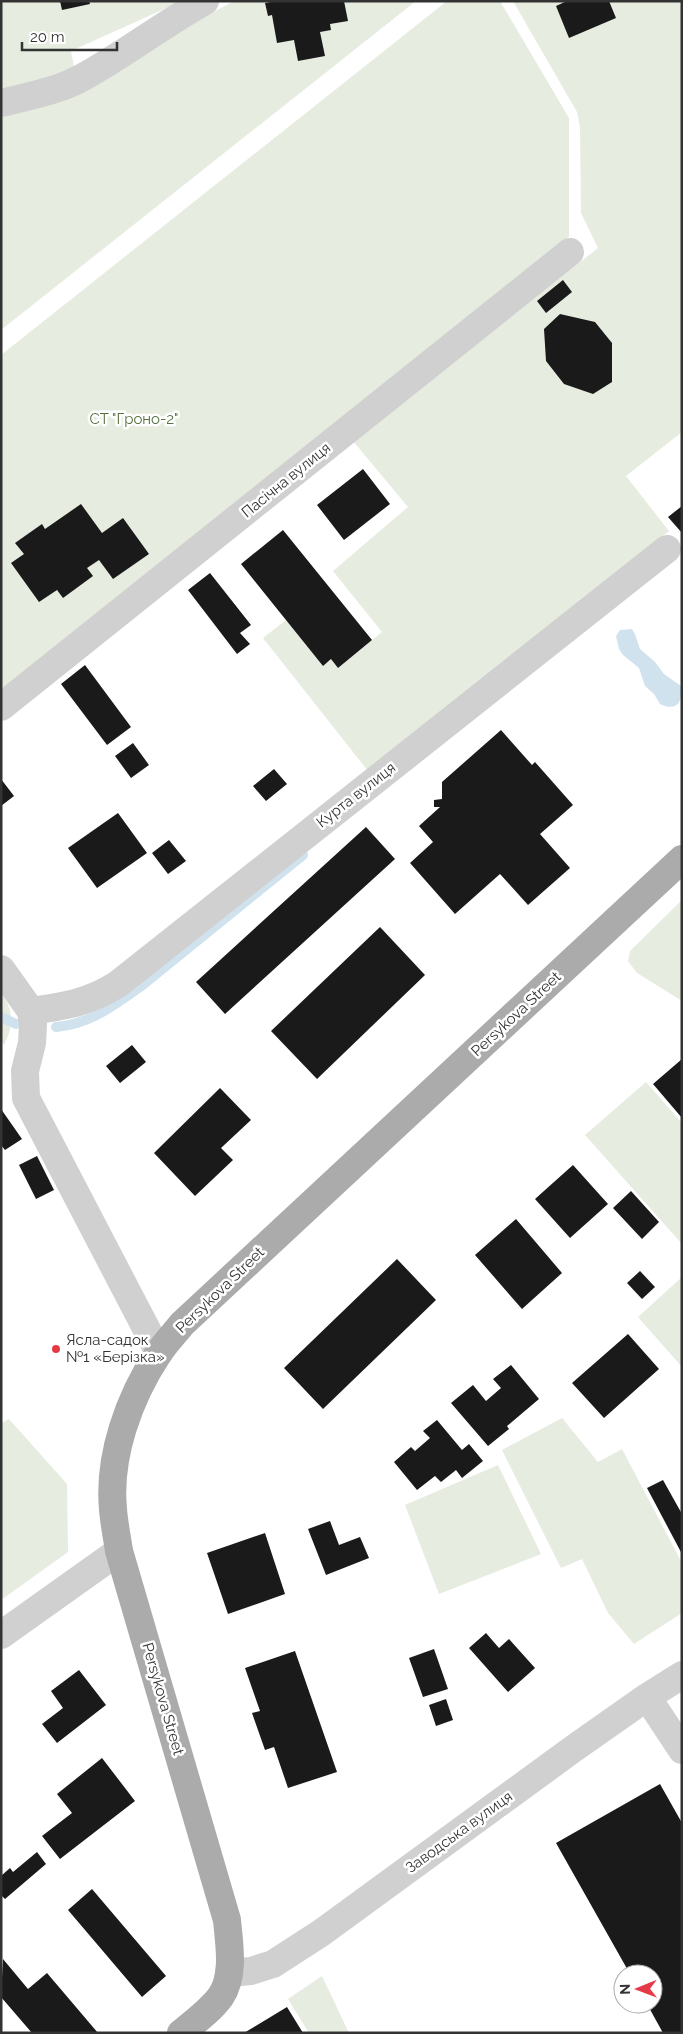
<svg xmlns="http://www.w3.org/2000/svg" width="683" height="2034" viewBox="0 0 683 2034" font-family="Raleway,sans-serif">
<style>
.green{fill:#e6ecdf}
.water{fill:#cfe2ee}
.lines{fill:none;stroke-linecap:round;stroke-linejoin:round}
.stream{stroke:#cfe2ee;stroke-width:10}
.building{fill:#1a1a1a}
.minor{stroke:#d0d0d0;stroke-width:28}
.major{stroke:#ababab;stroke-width:28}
.poi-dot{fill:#e63946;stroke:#fff;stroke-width:2}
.labels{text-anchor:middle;stroke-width:5;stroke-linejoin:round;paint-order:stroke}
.park-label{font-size:15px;fill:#56703f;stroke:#fff}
.street-label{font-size:15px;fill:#333;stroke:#fff}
.poi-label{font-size:15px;fill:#333;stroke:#fff;text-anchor:start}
</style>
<rect width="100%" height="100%" fill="#fff"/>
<path class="green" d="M1,1h181l-111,50 3,16 -40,15 -33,8z
M234,1h182l-415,329v-217l138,-61z
M447,1h53l69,117v119l-568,460v-342z
M513,1h169v431l-56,44 43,55 -301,240 -105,-133 23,-18 37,46 8,-7 7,9 44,-36 -49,-61 75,-64 -55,-66 245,-193 -17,-35 -1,-85 -3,-16z
M682,900v101l-45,-28 -9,-12 2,-10z
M1,992c13,19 13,33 3,53l-3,-4z
M646,1082l36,41v121l-97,-109z
M682,1277v90l-44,-50z
M562,1418l36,44 24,-13 60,114v50l-48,31 -26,-31 -26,-54 -21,9 -59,-118z
M9,1419l58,65 1,68 -67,48v-177z
M498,1465l43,89 -102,40 -34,-89z
M322,1976l27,57h-40l-21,-34z"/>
<path class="water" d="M632,629l3,5 5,15 15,13 9,12 17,12c2,16 -4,26 -21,18l-6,-10 -9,-8 -6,-18 -16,-13 -4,-6 -3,-13 4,-6z"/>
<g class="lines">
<path class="stream" d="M1,1017l15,7
M56,1027c34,-3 57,-21 84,-40l163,-132"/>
</g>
<path class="building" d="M60,1h29l1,3 -28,6z
M276,1h68l4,20 -18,3 1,6 -11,2 5,24 -27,5 -4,-21 -17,3 -5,-28 -4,1 -3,-13z
M567,1h42l7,17 -47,20 -13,-32z
M563,280l9,12 -26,21 -9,-12z
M560,314l35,8 17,21v39l-19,12 -29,-10 -18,-23 -2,-32z
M363,469l27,35 -46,36 -27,-35z
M81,504l21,29 21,-15 26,36 -36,25 -14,-19 -12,8 6,8 -30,22 -6,-8 -18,12 -28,-39 13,-9 -9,-11 27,-19 3,5z
M682,506v27l-14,-16z
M283,530l89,110 -34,28 -7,-9 -8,7 -82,-102z
M210,573l41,52 -11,8 10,11 -13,10 -49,-64z
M85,665l46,62 -24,18 -46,-61z
M501,730l31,35 3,-3 38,43 -33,29 30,34 -42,37 -28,-31 -45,40 -45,-51 23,-21 -14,-16 21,-19h-6v-7l8,-1v-17z
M133,743l16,22 -18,13 -16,-22z
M274,769l13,15 -21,17 -13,-15z
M1,779l13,17 -13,10z
M118,813l29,40 -50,35 -29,-40z
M366,827l29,32 -170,155 -29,-32z
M169,840l17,21 -18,13 -16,-21z
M380,927l45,48 -108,104 -46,-48z
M132,1045l14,17 -26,21 -14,-17z
M682,1059v59l-29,-34z
M220,1088l31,32 -30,28 12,12 -38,36 -41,-43z
M1,1109l21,30 -17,11 -4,-5z
M37,1156l17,34 -18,9 -17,-34z
M573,1165l35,39 -38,34 -35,-39z
M631,1191l28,31 -17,17 -29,-31z
M516,1219l46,54 -40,36 -47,-54z
M397,1259l39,41 -113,109 -39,-41z
M640,1271l15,16 -13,12 -15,-16z
M628,1334l31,35 -55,49 -32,-35z
M511,1365l28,34 -32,27 2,3 -21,17 -37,-43 22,-18 13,16 15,-13 -8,-9z
M437,1420l25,30 7,-6 14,17 -21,17 -6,-8 -15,12 -6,-6 -18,14 -23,-28 17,-15 4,4 15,-13 -7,-7z
M663,1480l19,34v40l-35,-66z
M330,1521l9,24 21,-8 9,21 -43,17 -18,-46z
M265,1533l20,61 -57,20 -21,-61z
M486,1633l13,15 10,-9 26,29 -27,24 -39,-44z
M434,1649l14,40 -25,8 -14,-39z
M295,1651l42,121 -49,16 -14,-41 -9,3 -13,-37 8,-2 -15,-43z
M79,1670l27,35 -49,38 -15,-19 21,-16 -12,-17z
M446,1699l7,21 -17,6 -7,-21z
M102,1758l33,43 -75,58 -18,-23 30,-23 -15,-19z
M660,1784l22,39v210h-19l-16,-29h6v-30h-23l-74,-131z
M37,1852l9,12 -41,35 -4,-4v-19l9,-8 3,4z
M92,1889l74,87 -24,21 -74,-87z
M3,1959l25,30 19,-16 51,60h-66l-31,-36z
M287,2007l16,26h-59z"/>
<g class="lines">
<path class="minor" d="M1,103c28,-7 58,-12 84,-27 41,-23 79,-52 120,-75
M1,707l569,-455
M1,969l30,42 2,14 -1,18 -7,28 1,27 133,255
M31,1011c34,-5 57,-8 87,-27l549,-435
M1,1635l118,-84
M647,1697l35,53
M229,1973l22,-2 22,-7 48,-31 252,-184 74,-52 35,-22"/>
<path class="major" d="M181,2033c14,-11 30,-23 40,-37 14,-21 8,-53 6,-76l-108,-369c-2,-14 -5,-28 -6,-42 -5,-53 16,-111 45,-155 7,-11 16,-20 24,-30l500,-465"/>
</g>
<circle class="poi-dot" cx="56" cy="1349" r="5"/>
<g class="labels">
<g class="park-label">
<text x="134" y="424">СТ "Гроно-2"</text>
</g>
<g class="street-label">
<text transform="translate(286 480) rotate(-39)" y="5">Пасічна вулиця</text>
<text transform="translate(356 795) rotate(-38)" y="5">Курта вулиця</text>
<text transform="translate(516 1014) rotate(-43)" y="5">Persykova Street</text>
<text transform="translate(220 1290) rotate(-44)" y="5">Persykova Street</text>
<text transform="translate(163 1699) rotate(74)" y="5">Persykova Street</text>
<text transform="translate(459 1832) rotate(-36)" y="5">Заводська вулиця</text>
</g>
<g class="poi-label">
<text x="66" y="1345">Ясла-садок<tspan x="66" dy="17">№1 «Берізка»</tspan></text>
</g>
</g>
<rect width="683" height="2034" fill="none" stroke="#333333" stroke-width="5"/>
<g transform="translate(638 1989) rotate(269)"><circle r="24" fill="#ffffff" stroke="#adadad"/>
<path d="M0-4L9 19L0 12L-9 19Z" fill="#e63946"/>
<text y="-8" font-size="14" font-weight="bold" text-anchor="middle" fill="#333333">N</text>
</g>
<path d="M22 42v8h95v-8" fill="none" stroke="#333333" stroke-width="2.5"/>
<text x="30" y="42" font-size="15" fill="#333333" stroke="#ffffff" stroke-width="4" paint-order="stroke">20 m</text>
</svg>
